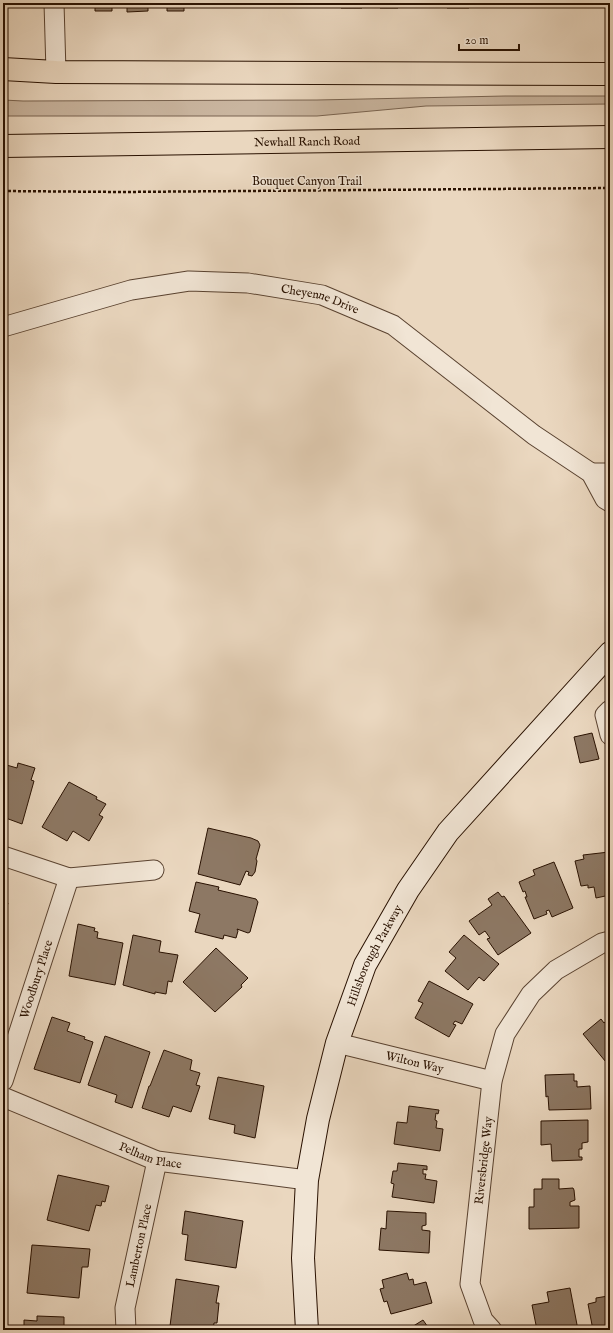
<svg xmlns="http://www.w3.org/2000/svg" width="613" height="1333" viewBox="0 0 613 1333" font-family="'IM FELL English',serif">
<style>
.green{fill:#c9b59f;stroke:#796350}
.building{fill:#8d7864;stroke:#291101}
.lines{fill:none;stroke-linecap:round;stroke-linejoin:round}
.street-casing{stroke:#594230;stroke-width:21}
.secondary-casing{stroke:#291101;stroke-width:24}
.primary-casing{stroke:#291101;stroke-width:24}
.path{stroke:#291101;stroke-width:2.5;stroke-dasharray:3 2;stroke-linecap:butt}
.street{stroke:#f1e5d5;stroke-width:19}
.secondary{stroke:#f1e5d5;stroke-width:22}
.primary{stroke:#ead7bf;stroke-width:22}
.labels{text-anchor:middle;stroke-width:3;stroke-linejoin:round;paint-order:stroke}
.street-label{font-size:12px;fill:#291101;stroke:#f1e5d5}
</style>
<rect width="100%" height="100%" fill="#ead7bf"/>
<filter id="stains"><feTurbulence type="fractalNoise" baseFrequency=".005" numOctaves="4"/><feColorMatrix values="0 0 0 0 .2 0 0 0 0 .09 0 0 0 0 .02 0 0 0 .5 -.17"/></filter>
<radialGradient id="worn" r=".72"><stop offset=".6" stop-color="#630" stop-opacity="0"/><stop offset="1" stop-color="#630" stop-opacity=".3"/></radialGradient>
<path class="green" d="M505,96h105v8l-184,2 -109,10h-314v-16l20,1 294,-1z"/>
<path class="building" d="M95,3h27v1h-10v7h-17z
M127,3h35v3l-14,-1v6l-21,1z
M167,3h27v1h-10v7h-17z
M233,3h24v2l-23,1z
M274,3h17v1l-17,1z
M340,3h22v5h-21z
M380,3h18v5h-18z
M447,3h22v5h-22z
M488,3h16v4h-16z
M555,3h20v4h-20z
M594,3h16v3h-16z
M592,733l7,26 -19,4 -6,-26z
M18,763l17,5 -4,12 3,1 -12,43 -19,-7v-53l14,4z
M69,782l28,15 -1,2 10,5 -7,11 4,2 -14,24 -16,-10 -6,10 -25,-14z
M208,828l43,10 7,3 2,4 -4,14 1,2 -2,11 -3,4 -4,-1 1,-3 -3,-1 -6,14 -42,-11z
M609,852l1,43 -14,3 -2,-11 -6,1v-3l-7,1 -6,-25 9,-2 -1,-4z
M554,862l19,46 -21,9 -3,-7 -3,1 1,3 -13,5 -9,-22h2l-2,-6 -2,1 -4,-10 16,-7 -2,-5z
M196,882l23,5 -1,3 38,9 2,3 -8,30 -2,1 -11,-4 1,2 -2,7 -12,-3 -1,4 -28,-7 5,-18 -11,-3z
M498,892l4,5 2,-1 27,37 -33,22 -11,-16 3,-1 -5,-7 -6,4 -10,-14 23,-16 -4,-6z
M3,902l5,1 -5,17z
M78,924l17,4 -1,3 4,1 -1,6 26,5 -8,42 -46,-9z
M133,935l28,6 -2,11 19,3 -6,27 -4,-1 -2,13 -11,-2v2l-32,-9z
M464,935l35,29 -15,17 -5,-4 -11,13 -23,-19 11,-13 -7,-6z
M216,948l32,30 -7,7 1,2 -27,25 -32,-30z
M429,981l44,23 -11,20 -7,-3 -2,3 3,1 -7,12 -34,-19 8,-15 -5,-2z
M52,1017l18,6 -3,8 18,6 -1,2 9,3 -13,41 -46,-14z
M610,1018v49l-27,-33 18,-15 3,4z
M105,1036l45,16 -18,56 -17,-6 2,-7 -29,-10z
M164,1050l28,10 -2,10 10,3 -4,12 4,1 -9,26 -18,-6 -4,11 -27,-9 7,-22h1z
M574,1074v7h3v6l13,-1 1,23 -42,1 -1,-14 -2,1 -1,-22z
M218,1077l46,9 -9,52 -21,-5 1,-8 -26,-6z
M409,1106l30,4 -1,4 -2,-1 -1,7 2,1 -1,7 7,1 -3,22 -46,-7 3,-22 10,1z
M588,1120v22l-6,1v6h-3v8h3v3l-30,1 -1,-17 -10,1v-24z
M398,1163l29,3v4l-4,-1v5h3l-1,5 12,2 -3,22 -42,-6 2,-13 -3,-1 2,-12h4z
M58,1175l51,11 -4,16 -3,-1 -1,5 -5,-1 -7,26 -42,-11z
M542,1179h17v10l14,-1 1,2 1,10 -5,2v4h9v22l-50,1v-22h5v-18h8z
M185,1211l58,10 -7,47 -51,-8 3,-25 -6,-1z
M387,1211l39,2v12l-4,1v4l8,1 -1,22 -50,-3 2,-22 5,1z
M32,1245l58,4 -2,18h-6l-3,31 -52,-5z
M407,1273l2,7 4,-1 1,6 12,-3 6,21 -41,11 -4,-13 -3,1 -4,-13 4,-1 -2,-8z
M176,1279l43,7 -3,17h3l-2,20h-3l-1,7h-19l-24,-4z
M570,1288l8,42h-41l-5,-25 17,-3 -2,-10z
M608,1296l2,34h-9l-1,-2 -7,2 -5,-26 8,-2v-4z
M37,1316l27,1v13h-40v-10l13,1z
M423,1320l7,10h-23z"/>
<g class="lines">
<defs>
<g id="street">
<path d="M54,3l2,69"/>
<path id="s1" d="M3,327l128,-37 58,-9 59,2 74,12 71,30 141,110 57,38 14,26 5,3"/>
<path d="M591,473h19"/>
<path d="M610,710l-5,5 5,20"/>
<path d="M3,856l66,22 85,-8"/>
<path id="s2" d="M337,1043l155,38"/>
<path id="s3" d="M3,1081l66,-203"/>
<path id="s4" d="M3,1097l154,64 150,19"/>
<path id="s5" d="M126,1330l-1,-22 32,-147"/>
<path id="s6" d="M492,1330l-9,-10 -13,-36 22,-203 13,-47 26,-40 25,-24 46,-27 8,-2"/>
</g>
<g id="secondary">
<path id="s7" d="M307,1330l-4,-72 4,-78 11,-61 19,-76 28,-78 43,-75 40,-58 162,-179"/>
</g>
<g id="primary">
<path d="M3,69l53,3 554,2"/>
<path id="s8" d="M3,146l607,-9"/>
</g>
</defs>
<use href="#street" class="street-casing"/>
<use href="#secondary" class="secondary-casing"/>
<use href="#primary" class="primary-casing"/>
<path class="path" d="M3,191l119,1 488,-4"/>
<use href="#street" class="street"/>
<use href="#secondary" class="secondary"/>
<use href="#primary" class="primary"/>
</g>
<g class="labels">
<g class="street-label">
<text dy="4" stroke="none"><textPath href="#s8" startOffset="304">Newhall Ranch Road</textPath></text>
<text x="307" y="185">Bouquet Canyon Trail</text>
<text dy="4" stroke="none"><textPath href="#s1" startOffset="325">Cheyenne Drive</textPath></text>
<text dy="4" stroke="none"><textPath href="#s7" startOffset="386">Hillsborough Parkway</textPath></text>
<text dy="4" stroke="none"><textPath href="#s3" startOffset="107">Woodbury Place</textPath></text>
<text dy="4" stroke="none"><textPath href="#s2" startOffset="80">Wilton Way</textPath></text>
<text dy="4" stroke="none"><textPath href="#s4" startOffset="159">Pelham Place</textPath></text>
<text dy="4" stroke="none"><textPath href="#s6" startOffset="176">Riversbridge Way</textPath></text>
<text dy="4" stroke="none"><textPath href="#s5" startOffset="86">Lamberton Place</textPath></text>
</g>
</g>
<rect width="613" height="1333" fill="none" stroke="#ead7bf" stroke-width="16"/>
<rect x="4" y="4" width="605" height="1325" fill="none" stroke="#291101" stroke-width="2"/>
<rect x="8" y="8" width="597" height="1317" fill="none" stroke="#291101"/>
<path d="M459 44v6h60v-6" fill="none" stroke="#291101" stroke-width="2"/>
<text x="465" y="44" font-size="12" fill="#291101" stroke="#f1e5d5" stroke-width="3" paint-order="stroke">20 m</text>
<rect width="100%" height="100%" filter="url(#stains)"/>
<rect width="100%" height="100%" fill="url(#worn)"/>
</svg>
